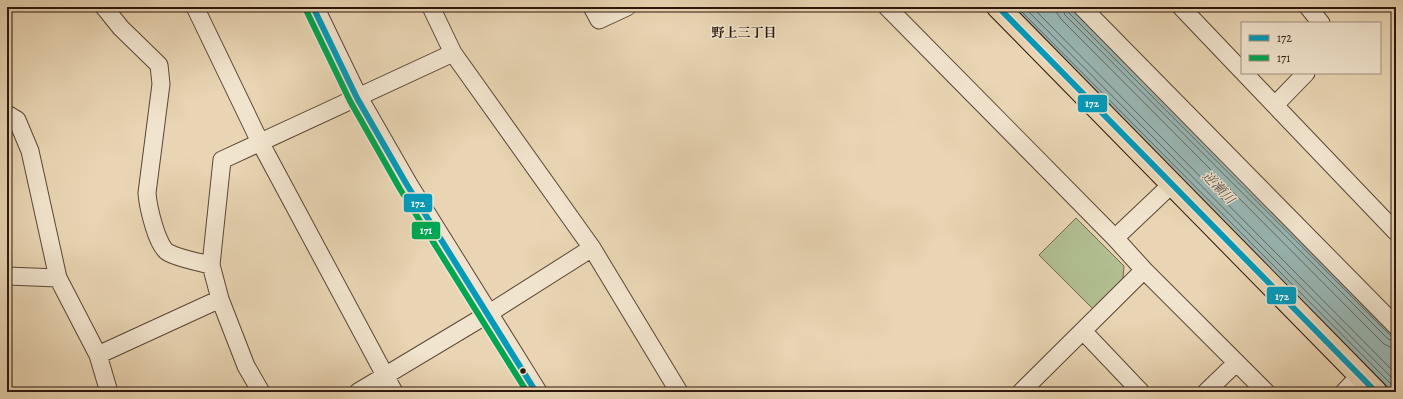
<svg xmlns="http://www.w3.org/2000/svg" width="1403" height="399" viewBox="0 0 1403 399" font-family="Alegreya,'Noto Serif JP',serif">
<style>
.green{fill:#b1be90;stroke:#6e6a4e}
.water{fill:#99b7b5;stroke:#6d7772}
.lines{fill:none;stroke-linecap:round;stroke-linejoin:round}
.shore{stroke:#626761;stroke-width:1}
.minor-casing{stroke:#5b4636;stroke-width:19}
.tertiary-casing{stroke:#5b4636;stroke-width:23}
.primary-casing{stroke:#2c170d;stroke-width:24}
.minor{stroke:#f1e4ce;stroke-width:17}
.tertiary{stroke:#f1e4ce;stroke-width:21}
.primary{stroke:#e9d5b3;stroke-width:22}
.bus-1-casing{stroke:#f1e4ce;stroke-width:9}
.bus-2-casing{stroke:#f1e4ce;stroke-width:9}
.bus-1{stroke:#049abb;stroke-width:6}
.bus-2{stroke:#00a651;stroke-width:6}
.bus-dot{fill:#2c170d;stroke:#f1e4ce;stroke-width:1.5}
.labels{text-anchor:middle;stroke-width:3;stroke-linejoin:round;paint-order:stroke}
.neighbourhood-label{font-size:13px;font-weight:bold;fill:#2c170d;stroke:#f1e4ce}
.water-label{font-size:13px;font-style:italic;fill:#524f48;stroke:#f1e4ce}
.line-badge{stroke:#f1e4ce;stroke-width:1.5}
.badge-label{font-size:11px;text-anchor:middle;font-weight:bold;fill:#fff}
</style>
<rect width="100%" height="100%" fill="#e9d5b3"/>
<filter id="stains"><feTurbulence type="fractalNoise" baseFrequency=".005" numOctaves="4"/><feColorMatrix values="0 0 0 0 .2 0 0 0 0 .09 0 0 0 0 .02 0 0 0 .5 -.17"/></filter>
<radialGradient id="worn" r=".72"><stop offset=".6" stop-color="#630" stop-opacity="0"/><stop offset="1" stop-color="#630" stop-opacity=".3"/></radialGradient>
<path class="green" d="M1076,218l48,48 -1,12 -29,32 -55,-55z"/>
<path class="water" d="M1011,7h59l10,11 316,316v58h-3z"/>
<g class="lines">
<path class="shore" d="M1017,7l377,380 1,5
M1024,7l372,375
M1032,7l364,367
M1056,7l1,6 4,6 323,325 6,3 6,1
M1062,7l3,8 323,324 8,3
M1067,7l1,5 323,324 5,1"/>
<defs>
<path id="minor" d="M104,7l17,21 38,37 2,19 -14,109c1,13 10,55 22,60 12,6 29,9 42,12
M195,7l65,135 134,250
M431,7l22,46 139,195 87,144
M592,7l7,13 28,-13
M887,7l228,231 29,32 122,122
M1082,7l314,319
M1181,7l61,64
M1308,7l13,16
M1244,73l152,159
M1275,105l31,-32
M7,114l10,6 13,31 28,127 40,77 11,37
M1115,238l57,-54
M7,276l51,2
M1083,331l58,61
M98,355l122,-56
M261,392l-15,-26 -26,-67 -9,-34 11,-105 231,-107
M358,392l130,-78 104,-66
M1021,392l123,-122
M1206,392l30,-29
M1344,392l16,-17"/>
<path id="tertiary" d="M313,7l44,91 50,87 129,207"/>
<path id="primary" d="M998,7l378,385"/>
</defs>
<use href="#minor" class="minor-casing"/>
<use href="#tertiary" class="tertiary-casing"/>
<use href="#primary" class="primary-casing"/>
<use href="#minor" class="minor"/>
<use href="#tertiary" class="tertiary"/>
<use href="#primary" class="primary"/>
<defs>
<path id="bus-1" d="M313,7l44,91 50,87 129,207
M998,7l378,385"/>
<path id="bus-2" d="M306,10l44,91 50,88 127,203"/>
</defs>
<use href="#bus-1" class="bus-1-casing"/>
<use href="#bus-2" class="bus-2-casing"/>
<use href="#bus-1" class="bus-1"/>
<use href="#bus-2" class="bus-2"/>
</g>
<circle class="bus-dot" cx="523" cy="371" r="3.5"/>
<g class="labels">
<g class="neighbourhood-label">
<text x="744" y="37">野上三丁目</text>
</g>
<g class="water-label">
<text transform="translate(1219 187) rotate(46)" y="5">逆瀬川</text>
</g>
</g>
<g class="line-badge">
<rect x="1077" y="94" width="31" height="19" rx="4" fill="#049abb"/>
<rect x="403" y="193" width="30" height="20" rx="4" fill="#049abb"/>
<rect x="411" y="221" width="30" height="19" rx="4" fill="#00a651"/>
<rect x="1266" y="286" width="31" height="19" rx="4" fill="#049abb"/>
</g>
<g class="badge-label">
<text x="1092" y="107">172</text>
<text x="418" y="207">172</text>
<text x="426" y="234">171</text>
<text x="1282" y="300">172</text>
</g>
<rect width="1403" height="399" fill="none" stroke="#e9d5b3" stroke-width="24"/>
<rect x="8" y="8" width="1387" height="383" fill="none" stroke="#2c170d" stroke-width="2"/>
<rect x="12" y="12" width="1379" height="375" fill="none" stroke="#2c170d"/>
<rect x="1241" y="22" width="140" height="52" fill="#f1e4ce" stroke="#a29281"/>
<rect x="1249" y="35" width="20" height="6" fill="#049abb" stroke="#a29281"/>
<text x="1277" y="42" font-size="12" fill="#2c170d">172</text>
<rect x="1249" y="55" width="20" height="6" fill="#00a651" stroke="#a29281"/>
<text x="1277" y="62" font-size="12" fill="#2c170d">171</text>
<rect width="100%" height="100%" filter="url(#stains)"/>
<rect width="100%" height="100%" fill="url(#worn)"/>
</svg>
